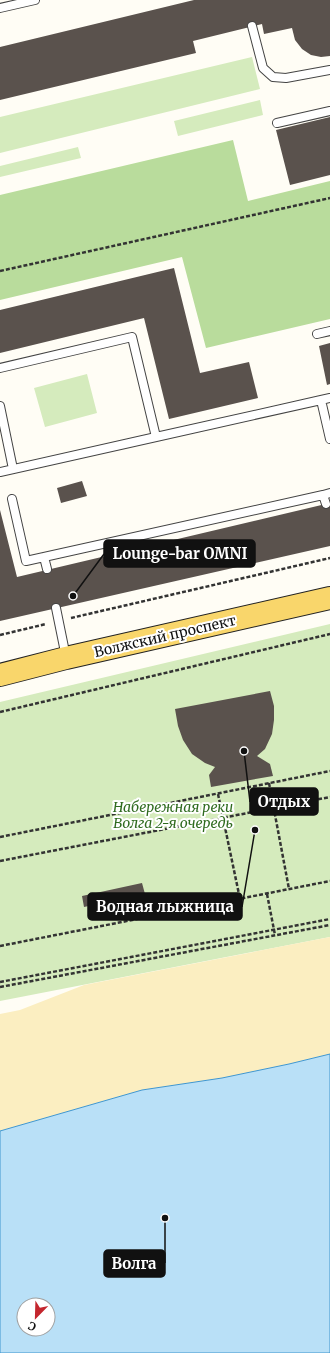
<svg xmlns="http://www.w3.org/2000/svg" width="330" height="1353" viewBox="0 0 330 1353" font-family="Merriweather,serif">
<style>
.green{fill:#d5ebbd}
.forest{fill:#b9dc9c}
.sand{fill:#fbeec1}
.water{fill:#b9e0f7;stroke:#3f96cf;fill-rule:evenodd}
.building{fill:#5a524d}
.lines{fill:none;stroke-linecap:round;stroke-linejoin:round}
.lane-casing{stroke:#444;stroke-width:10}
.primary-casing{stroke:#222;stroke-width:24}
.path{stroke:#333;stroke-width:2.5;stroke-dasharray:4 2;stroke-linecap:butt}
.lane{stroke:#fff;stroke-width:8}
.primary{stroke:#f9d66b;stroke-width:22}
.labels{text-anchor:middle;stroke-width:4;stroke-linejoin:round;paint-order:stroke}
.street-label{font-size:14px;fill:#111;stroke:#fff}
.park-label{font-size:14px;font-style:italic;fill:#2f6b1f;stroke:#fff}
.leader{fill:none;stroke:#111;stroke-width:1.5}
.callout-dot{fill:#111;stroke:#fff;stroke-width:1.5}
.callout{fill:#111;stroke:#111;stroke-width:1.5}
.callout-label{font-size:15px;text-anchor:middle;font-weight:bold;fill:#fff}
</style>
<rect width="100%" height="100%" fill="#fffdf5"/>
<path class="green" d="M252,57l8,32 -260,64v-36z
M260,100l3,15 -85,21 -4,-15z
M78,147l3,11 -81,19v-11z
M87,374l10,39 -52,14 -11,-39z
M330,624v313l-330,64v-299z"/>
<path class="forest" d="M233,140l15,61 82,-20v138l-124,29 -24,-91 -182,43v-105z"/>
<path class="sand" d="M330,937v117l-41,10 -67,14 -80,12 -142,41v-117l20,-4 64,-25z"/>
<path class="water" d="M330,1054v299h-330v-222l142,-41 80,-12 67,-14zM24,1305h24v24h-24z"/>
<path class="building" d="M194,0h136v56l-9,1 -10,-2 -9,-6 -7,-9 -3,-12 -28,6 -2,-10 -69,17 3,12 -196,47v-53z
M330,117v58l-40,10 -14,-55z
M174,268l26,105 49,-11 9,36 -89,21 -25,-101 -144,35v-43z
M330,343v41l-3,1 -8,-39z
M82,481l5,15 -26,7 -4,-15z
M330,503v43l-330,75v-111l17,67z
M270,691l4,15v14l-2,14 -7,15 -8,7 13,8 3,12 -62,11 -2,-12 6,-8 -10,-4 -13,-9 -9,-14 -5,-14 -3,-17z
M142,883l3,11 -61,13 -2,-11z"/>
<g class="lines">
<defs>
<path id="lane" d="M0,8l35,-8
M252,26l11,42 10,9 13,1 44,-8
M277,123l53,-12
M317,334l13,-3
M0,368l132,-31 24,100 165,-37
M330,398l-9,2 9,39
M0,406l13,63
M0,472l156,-35
M12,499l14,62 297,-66
M326,504l-3,-9 7,-2
M44,557l3,12
M56,608l10,49"/>
<path id="primary" d="M0,675l66,-17 264,-60"/>
</defs>
<use href="#lane" class="lane-casing"/>
<use href="#primary" class="primary-casing"/>
<path class="path" d="M0,271l330,-73
M71,618l259,-60
M0,635l46,-11
M0,712l330,-78
M269,783l20,106
M218,794l22,105
M0,837l330,-66
M0,861l330,-64
M267,894l8,41
M0,946l330,-65
M0,982l330,-63
M0,987l330,-62"/>
<use href="#lane" class="lane"/>
<use href="#primary" class="primary"/>
</g>
<g class="labels">
<g class="street-label">
<text transform="translate(165 636) rotate(-13)" y="5">Волжский проспект</text>
</g>
<g class="park-label">
<text x="173" y="812">Набережная реки<tspan x="173" dy="16">Волга 2-я очередь</tspan></text>
</g>
</g>
<path class="leader" d="M73 596L104 554M244 751L250 802M255 830L242 907M165 1218L165 1263"/>
<g class="callout-dot">
<circle cx="73" cy="596" r="4"/>
<circle cx="244" cy="751" r="4"/>
<circle cx="255" cy="830" r="4"/>
<circle cx="165" cy="1218" r="4"/>
</g>
<g class="callout">
<rect x="104" y="540" width="151" height="27" rx="4"/>
<rect x="250" y="788" width="68" height="27" rx="4"/>
<rect x="88" y="893" width="154" height="27" rx="4"/>
<rect x="104" y="1250" width="61" height="27" rx="4"/>
</g>
<g class="callout-label">
<text x="180" y="559">Lounge-bar OMNI</text>
<text x="284" y="807">Отдых</text>
<text x="165" y="912">Водная лыжница</text>
<text x="134" y="1269">Волга</text>
</g>
<g transform="translate(36 1317) rotate(203)"><circle r="19" fill="#ffffff" stroke="#a0a0a0"/>
<path d="M0-3L7 15L0 10L-7 15Z" fill="#c4262e"/>
<text y="-6" font-size="11" font-weight="bold" text-anchor="middle" fill="#111111">С</text>
</g>
</svg>
